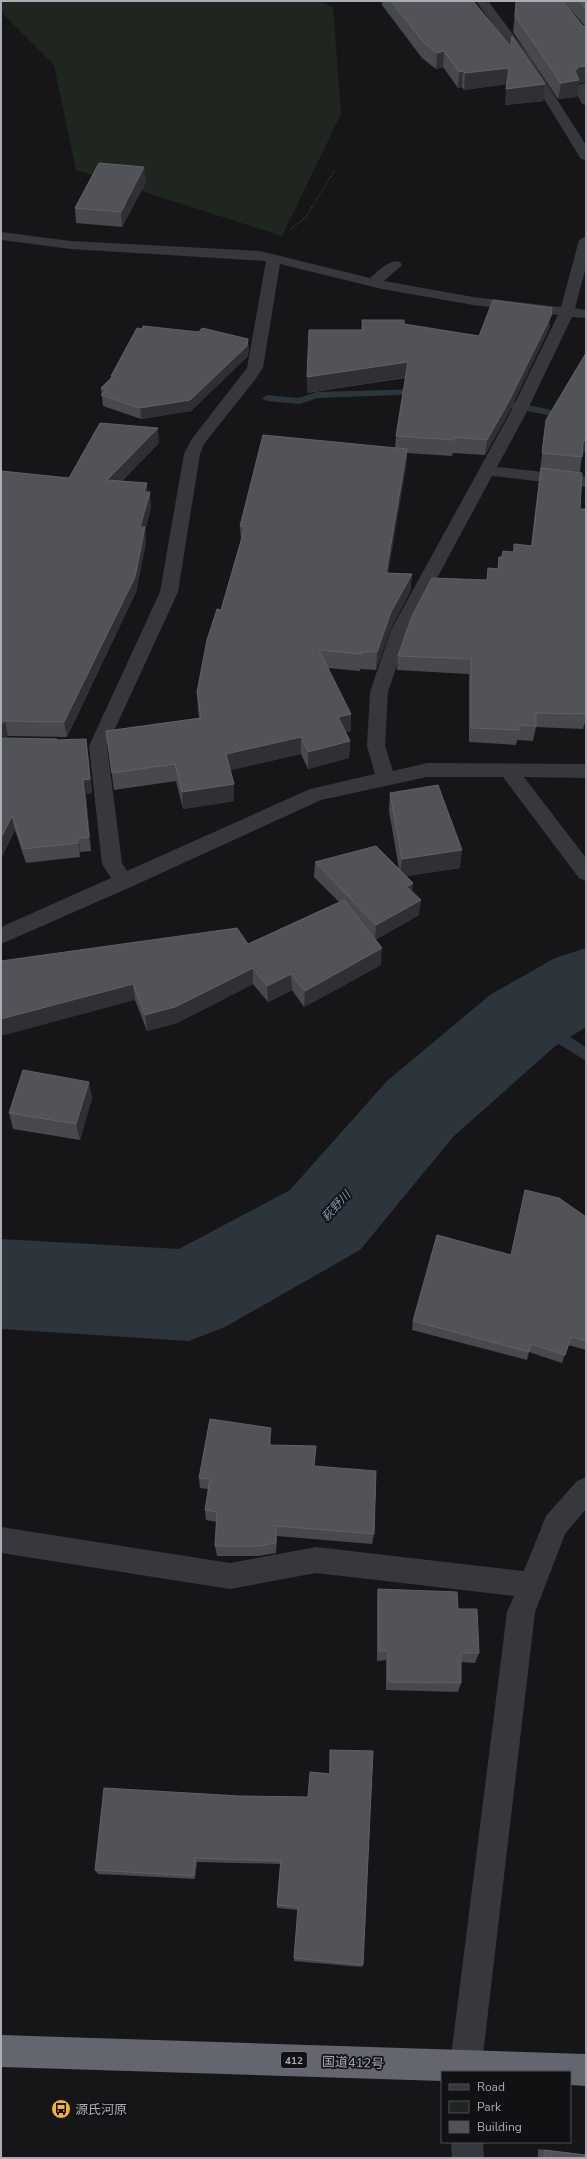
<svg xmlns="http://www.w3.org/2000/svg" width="587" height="2159" viewBox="0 0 587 2159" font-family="'Nunito Sans','Noto Sans JP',sans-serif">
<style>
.green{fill:#1e261f}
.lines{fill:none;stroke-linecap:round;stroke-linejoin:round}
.stream{fill:#2c353c;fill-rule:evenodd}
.river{fill:#2c353c;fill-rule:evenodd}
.path{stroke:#3d3f44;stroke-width:1.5;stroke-dasharray:1 2;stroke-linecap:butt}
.minor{fill:#37383d;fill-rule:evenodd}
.highway{fill:#63666e;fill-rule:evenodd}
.wall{fill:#47494d;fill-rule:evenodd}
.shaded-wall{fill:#2f3033}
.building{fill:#525359;stroke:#5f6168}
.labels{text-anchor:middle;stroke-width:3.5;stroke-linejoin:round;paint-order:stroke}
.shield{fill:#111113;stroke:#7b7e86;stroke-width:1}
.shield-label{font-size:10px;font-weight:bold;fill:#a8adb8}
.water-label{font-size:12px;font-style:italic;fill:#7f9bb3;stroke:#111113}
.near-street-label{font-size:13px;fill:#a8adb8;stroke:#111113}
.near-poi-label{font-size:13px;fill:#a8adb8;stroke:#111113;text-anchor:start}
</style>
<rect width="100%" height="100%" fill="#161618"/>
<path class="green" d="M1,1h317l15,6 8,107 -59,122 -206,-66 -22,-105 -49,-49 -4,-7z"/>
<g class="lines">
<path class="stream" d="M422,389l4,1 1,2 -1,2 -108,4 -19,6 -32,-3 -5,-3 5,-3 31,3 19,-6z
M493,398l93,19v6l-97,-20 -1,-2z
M527,1011l59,36v14l-64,-40 -2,-4 2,-4z"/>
<path class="river" d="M586,948v79l-32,20 -101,90 -93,113 -135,77 -36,14 -188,-12v-90l178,10 111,-59 97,-109 103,-86 65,-37z"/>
<path class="path" d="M291,229l15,-12 28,-46"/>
<path class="minor" d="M476,1h12l42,56 56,88v15l-5,-1 -51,-83z
M586,83v22l-4,-1 -8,-16 2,-3z
M1,232l70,9 189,10 110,27c9,-7 18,-19 30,-16l2,3 -18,16 89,16 88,10 18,-67 7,-4v31l-11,41 11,2v8l-14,-1 -48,100 -27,50 86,9 3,1v10l-94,-11 -83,154 -21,62 -3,54 8,25 34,-8 159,1v14l-62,-1 62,81v23l-7,-3 -76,-101h-76l-106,23 -190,87 -130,57v-17l110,-49 -9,-14 -13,-118 71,-154 24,-138 7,-14 56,-72 19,-107 -195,-12 -70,-9zM280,264l102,25 91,16 85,10 -50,102 -117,213 -21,62 -3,54 8,28 -65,15 -183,82 -5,-8 -15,-117 71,-154 22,-138 4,-10 50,-63 9,-13z
M586,1477v32l-21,25 -30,78 -54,460h-32l58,-460 7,-16 -198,-23 -86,16 -229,-36v-26l229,36 86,-16 208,24 22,-55 31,-35z
M451,2142h32l1,16h-32z"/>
<path class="highway" d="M1,2035l585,19v32l-16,-1v-13h-128v9l-441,-14z"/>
</g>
<path class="wall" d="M382,1h91l38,46 34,37 -2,17 -38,4 2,-21 -43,6 -2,-3 -4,1 -15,-21 -7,2 -14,-11 -40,-53z
M516,1h70v81l-7,1 -2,14 -19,2 -45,-67zM565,4h1l19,22h-2z
M146,182l-24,45 -46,-4 -1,-15z
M362,320l42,4 75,12 71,-12 -2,7 -41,85 -22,39 -32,-2 -1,3 -45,-3 -1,13 -18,107 24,1 -2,18 -20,38 -14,40 -16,-1v2l-32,-3 23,63 -5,1 4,9 -1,17 -41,11 -7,-15 -71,16 4,14v17l-51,8 -7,-28 -62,9 -8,-59 93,-13 -1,-9 -1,-17 24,-82 20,-70 -1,-14 155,-78 1,-12 9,-58 -98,15v-16l54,-47z
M249,350l-2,7 -56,54 -50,8 -38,-13 -2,-18 10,-9v-3z
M586,353v95l-4,7 -2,17v37h6v213h-1l-2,7 -47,-2 -3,14 -16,-1 -1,5 -47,-3v-68l-72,-4 1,-14 89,-76 11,-11 1,-12h3l11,-5 1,-8 17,2 13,-108 2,-18z
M159,443l-37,38 26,11 3,15 -6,23 1,12 -10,50 -69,145 -59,-1 -7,2v-267l68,7z
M1,739h56v1l31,13 4,40 -6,1 5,57 -11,1v5l-54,6 -11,-33 -14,28z
M390,793l70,75 -54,8 6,16 7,23 -44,25 6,25 -77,42 -12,-17 -24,12 -15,-18 -76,39 -30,8 -12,-31 -134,-39 247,-17 91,-42 -25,-25 1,-15 84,7 -10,-58z
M92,1098l-12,42 -67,-11 -4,-16z
M586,1217v133l-18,-5 -6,18 -33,-11 -2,8 -115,-30 1,-9 98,-66z
M271,1439v6l44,22 59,67 -2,10 -95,-8 -1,17 -17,3h-42l-2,-10 2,-24 -11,-2 -1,-10 3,-21 -8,-1 -1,-10z
M378,1589l80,20 21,44 -4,10 -14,-1v21l-3,9 -72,-2v-30l-9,1v-61z
M330,1750l33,215 -1,2 -68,-6 4,-51 -21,-2 3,-44 -83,-2 -2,17 -97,-5 -3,-4 144,-74 69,1 21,-23z
M538,2149l48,6v3h-48z"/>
<path class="shaded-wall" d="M444,51l-1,16 -7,2 1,-16z
M586,66v16l-7,1 -2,14 -19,2 3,-16 14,-12 3,-4z
M509,68l-2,16 -43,6 1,-17z
M463,71l-1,16 -4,1 1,-16z
M545,84l-2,17 -38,4 1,-16z
M144,167l2,15 -24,45 -1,-15z
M552,308l-4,23 -41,85 -22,39 2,-15z
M248,339l1,11 -2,7 -56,54 -50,8 -1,-11z
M408,362l-1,15 -100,16v-16z
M158,428l1,15 -51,52 -1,-15z
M586,437v11l-4,9 1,-14z
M407,449l-1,17 -21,125 1,-18z
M147,483l1,15 -4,-6z
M150,492l1,15 -6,23 1,12 -10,50 -69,145 -3,-15 76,-195z
M412,574l-2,18 -20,38 -14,40 1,-18 14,-40z
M351,714v17l-13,3v-17z
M5,721l3,15 -7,2v-15z
M301,737v17l-74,17 -1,-17z
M86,739l6,54 -6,1 5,57 -2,-14 -6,-57z
M350,741l-1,17 -41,11v-17z
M234,784v17l-51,8 -1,-17z
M12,816l3,14 -14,28v-20z
M78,838l2,14v5l-2,-14z
M462,850l-2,18 -60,9 2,-18z
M413,883l-1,15 -5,-11z
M421,900l-2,15 -44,25 1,-15z
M382,948l-1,17 -77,42 1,-16z
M253,968v16l-76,39 -30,8 -2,-16z
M291,974l1,16 -24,12 -1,-16z
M133,984l2,16 -134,36v-17z
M89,1082l3,16 -12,42 -4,-16z
M271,1428v11l-1,18 -1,-12z
M196,1858l1,4 -2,17 -1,-3z"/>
<path class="building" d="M391,1h82l38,46 1,-11 33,48 -39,5 3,-21 -44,5 -2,-2 -4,1 -15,-21 -7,2 -14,-11z
M516,1h47l20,25 3,1v39l-8,1 -3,4 4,9 -18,3 -46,-67z
M579,1h7v8z
M99,163l45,4 -23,45 -46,-4z
M493,300l59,8 -1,8 -42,85 -22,39 -33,-3v3l-58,-4 12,-74 -101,15 2,-47h54l-1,-10h42v4l75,12z
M143,326l56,6 3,-4 46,11 -1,7 -57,54 -50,8 -39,-13 6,-5 -6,-2 12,-12h-2l26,-48 5,1z
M586,353v84l-3,6 -1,14 -40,-4 4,-33z
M100,423l58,5 -51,52 40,3 -3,9h6l-10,35h5l-10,50 -71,145 -59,-1 -4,2v-252l68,7z
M263,435l144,14 -21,124 26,1 -21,38 -14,40h-16v2l-42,-4 32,64 -13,3 12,24 -42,11 -7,-15 -75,17 8,30 -52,8 -7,-28 -63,9 -6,-42 95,-13 -4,-26 10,-52 10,-31 4,1 24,-83 -5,-1z
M541,468l41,5 -2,36h6v198h-1l1,7 -50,-1v13l-18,-1 1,5 -48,-2v-69l-73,-3 14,-40 20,-38 55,2 1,-12 10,1 1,-12h3l1,-6 11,1v-8l18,2z
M5,738l52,1 -1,1 30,-1 4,40 -7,1 6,57 -11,1v5l-55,6 -11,-33 -11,22v-99z
M438,785l24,65 -60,9 -12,-66z
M376,846l37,37 -6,4 14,13 -45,25 -61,-63z
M344,900l38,48 -77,43 -14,-17 -24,12 -14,-18 -78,39 -30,8 -12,-31 -132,35v-58l236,-33 11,16z
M23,1070l66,12 -13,42 -67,-11z
M525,1190l34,8 27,19v124l-15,-4 -6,18 -34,-11 -2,8 -116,-31 24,-86 74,20z
M210,1419l61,9 -2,17 47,1 -2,20 62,5 -2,63 -98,-8v17l-18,3h-43l2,-34 -12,-2 5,-31 -11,-1z
M378,1589l79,3 1,17h19l2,44h-18v30l-73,-1v-31h-9z
M330,1750l43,1 -10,214 -69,-7 4,-51 -21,-2 4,-44 -85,-3 -2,18 -99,-6 9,-82 135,8 69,1 2,-25 20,2z
M544,2150l42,5v3h-42z"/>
<defs>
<symbol id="bus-disc" viewBox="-11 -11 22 22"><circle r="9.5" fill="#f2b134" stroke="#111113"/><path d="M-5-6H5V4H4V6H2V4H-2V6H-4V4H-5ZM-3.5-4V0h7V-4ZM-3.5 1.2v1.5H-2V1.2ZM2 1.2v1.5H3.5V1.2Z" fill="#111"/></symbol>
</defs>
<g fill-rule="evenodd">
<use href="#bus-disc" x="50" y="2098" width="22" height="22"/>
</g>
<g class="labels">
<rect class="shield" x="281" y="2052" width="26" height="16" rx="3"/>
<g class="shield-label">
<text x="294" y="2064">412</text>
</g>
<g class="water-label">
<text transform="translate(336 1206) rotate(-47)" y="4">萩野川</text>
</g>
<g class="near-street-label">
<text transform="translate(353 2062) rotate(2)" y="5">国道412号</text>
</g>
<g class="near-poi-label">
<text x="75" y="2114">源氏河原</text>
</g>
</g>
<rect width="587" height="2159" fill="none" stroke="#a8adb8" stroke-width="4"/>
<rect x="441" y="2071" width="130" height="72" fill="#111113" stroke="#4d4f55"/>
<rect x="449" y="2084" width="20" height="6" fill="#37383d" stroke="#4d4f55"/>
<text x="477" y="2091" font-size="12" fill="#a8adb8">Road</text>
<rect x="449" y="2101" width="20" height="12" fill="#1e261f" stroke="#4d4f55"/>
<text x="477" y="2111" font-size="12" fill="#a8adb8">Park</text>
<rect x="449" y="2121" width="20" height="12" fill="#525359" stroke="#4d4f55"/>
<text x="477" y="2131" font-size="12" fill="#a8adb8">Building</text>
</svg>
